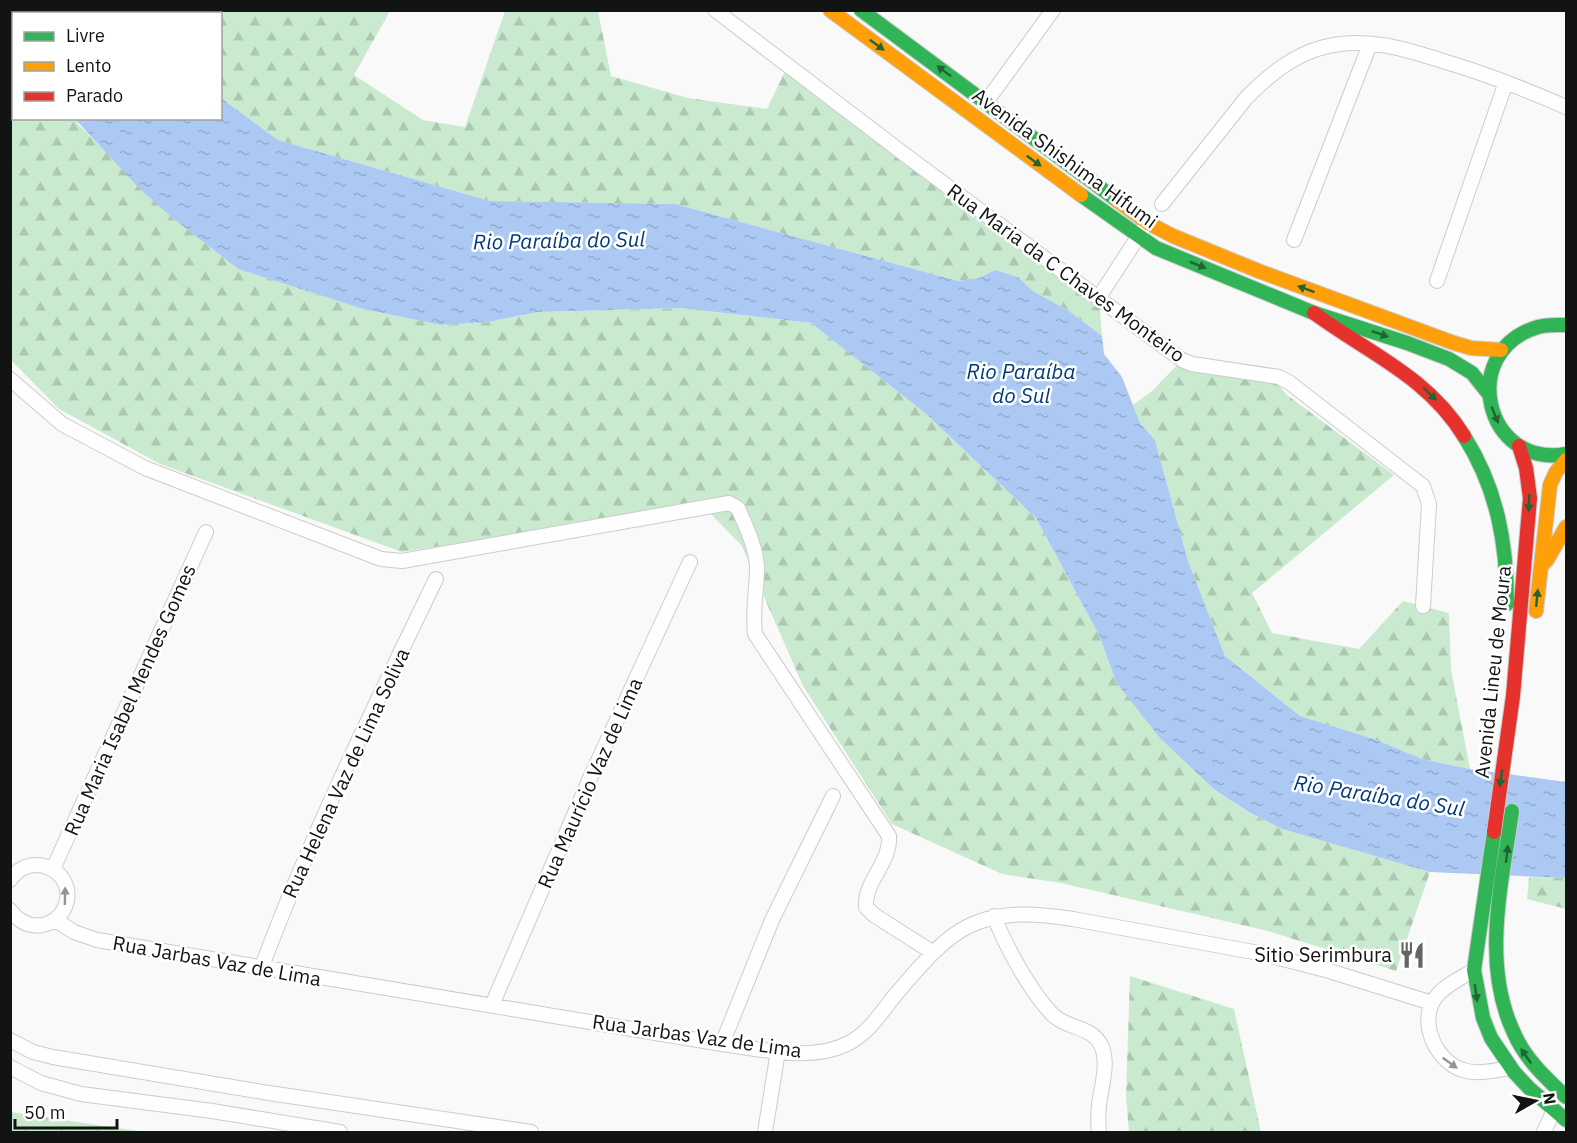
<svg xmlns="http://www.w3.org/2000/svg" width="1577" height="1143" viewBox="0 0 1577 1143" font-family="'IBM Plex Sans',sans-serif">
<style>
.grass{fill:url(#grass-tufts)}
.forest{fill:url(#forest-firs)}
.water{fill:url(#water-ripples)}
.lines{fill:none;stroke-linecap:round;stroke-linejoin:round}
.street-casing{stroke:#ccc;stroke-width:16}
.fast-casing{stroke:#ccc;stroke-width:16}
.slow-casing{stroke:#ccc;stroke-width:16}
.jam-casing{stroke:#ccc;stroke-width:16}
.street{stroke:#fefefe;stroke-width:14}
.fast{stroke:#30b455;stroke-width:14}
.slow{stroke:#ff9f0a;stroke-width:14}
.jam{stroke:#e5322d;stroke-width:14}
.oneway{fill:#216434}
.oneway2{fill:#949494}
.labels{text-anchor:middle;stroke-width:5;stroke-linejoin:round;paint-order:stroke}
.street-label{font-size:20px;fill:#121313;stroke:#fff}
.poi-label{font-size:20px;fill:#121313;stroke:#fff;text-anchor:end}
.water-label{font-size:21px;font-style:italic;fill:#00387d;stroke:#fff}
</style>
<defs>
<pattern id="grass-tufts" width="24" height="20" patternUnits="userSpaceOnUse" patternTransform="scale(1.5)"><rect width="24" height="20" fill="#caeacf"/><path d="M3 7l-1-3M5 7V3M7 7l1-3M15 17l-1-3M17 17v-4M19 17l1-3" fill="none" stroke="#acc8b1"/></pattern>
<pattern id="forest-firs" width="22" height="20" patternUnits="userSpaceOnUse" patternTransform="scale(1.5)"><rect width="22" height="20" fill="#caeacf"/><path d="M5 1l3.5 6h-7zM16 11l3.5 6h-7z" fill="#acc8b1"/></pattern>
<pattern id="water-ripples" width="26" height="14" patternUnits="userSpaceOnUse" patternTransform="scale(1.5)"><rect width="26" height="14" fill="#abc9f3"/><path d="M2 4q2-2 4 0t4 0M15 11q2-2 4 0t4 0" fill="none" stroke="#92accf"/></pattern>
</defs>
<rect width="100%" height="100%" fill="#f9f9f9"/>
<path class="grass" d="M11,1112l133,20h-133z"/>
<path class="forest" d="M145,11h245l-36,64 69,45 42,7 40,-116h93l13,65 77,22 79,11 21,-44 311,232 3,39 -33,-25 -36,-20 -15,-14 -23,-7 -16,8 -21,3 -283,-77 -185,-3 -212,-61 -57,-42 -1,-84h-73z
M10,50l4,2v66l61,1 3,5 92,92 68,53 125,40 78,16 47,-3 50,-10 143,-4 130,15 114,90 111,105 64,119 16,45 99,108 34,23 33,16 148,43 -34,99 -128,-40 -207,-48 -59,-9 -110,-50 -89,-138 -61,-140 -40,-41 -300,47 -242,-88 -101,-55 -48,-49z
M1182,360l88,14 17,21 107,80 -142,118 20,40 87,16 44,-48 46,12 2,57 19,99 -48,-10 -45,-19 -77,-24 -75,-60 -37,-95 -33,-121 -15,-17 -7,-18 19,-14z
M1529,877l37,1v31l-39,-10z
M1130,976l104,33 27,123h-132l-3,-36z"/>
<path class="water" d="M221,98l57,42 212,61 185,3 283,77 21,-3 16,-8 23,7 15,14 36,20 33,25 2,18 18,23 18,46 15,17 33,121 37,95 75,60 77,24 45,19 48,10 96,13v96l-136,-6 -148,-43 -32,-16 -35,-23 -55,-52 -44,-56 -16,-45 -64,-119 -111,-105 -114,-90 -130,-15 -143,4 -50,10 -47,3 -78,-16 -125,-40 -68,-53 -31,-28 -64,-69 145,-1z"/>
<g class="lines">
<defs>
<path id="street" d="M715,10l193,147 274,203 10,4 87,13 11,6 133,103 6,18 -6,102
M986,102l67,-92
M1162,204l85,-107c22,-22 46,-42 77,-50 41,-11 82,2 122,15 41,12 81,28 120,45
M1294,240l76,-196
M1437,281l69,-199
M1099,297l43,-66
M10,379l52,45 83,44 236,91 21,2 327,-58 9,5c8,19 18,39 19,59 0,23 -5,44 -2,67l134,202c2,27 -25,45 -23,71l8,8 58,37
M53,869l153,-337
M10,880c22,-33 71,-6 54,29 -4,8 -12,14 -22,16 -13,2 -24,-4 -32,-15
M994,916c11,29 37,77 59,99 15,15 42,10 50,35 5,18 -2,37 -4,55 -1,9 -1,18 0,27
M55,920l19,12 23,8 625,104c39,5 88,18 125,0 20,-10 32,-28 45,-45 61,-73 83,-95 181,-80l186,34 67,17 106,33
M261,969c50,-134 113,-262 175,-390
M1474,970c-13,8 -29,15 -38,27 -19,24 0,65 27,73 15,5 32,0 47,-2
M492,1005l99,-229 99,-214
M10,1040l23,12 20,5 216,36 262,39
M722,1044l50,-124 61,-124
M10,1067l31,16 40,11 131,17 128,21
M765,1132l13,-81
M1544,1132l10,-22"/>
<path id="fast" d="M861,10l257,191
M1081,195l75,53 158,65 93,30 42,16 23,14 16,20
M1566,325c-9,0 -20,-1 -28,2 -81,24 -53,142 28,127
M1464,436c33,52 43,107 43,168
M1512,811c-10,72 -31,153 2,222 11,26 32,45 52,64
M1494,832l-20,138 9,48 8,20 23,34 15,16 37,32"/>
<path id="slow" d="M830,10l251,185
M1118,201l30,22 25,13 88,36 193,71 17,5 30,2
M1542,565l5,-5 19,-33
M1536,611l14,-126 6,-13 10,-12"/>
<path id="jam" d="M1314,313c54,40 113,63 150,123
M1494,832l19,-136 17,-198 -4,-30 -7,-22"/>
</defs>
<use href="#street" class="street-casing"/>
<use href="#fast" class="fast-casing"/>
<use href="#slow" class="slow-casing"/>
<use href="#jam" class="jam-casing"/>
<use href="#street" class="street"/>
<use href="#fast" class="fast"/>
<use href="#slow" class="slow"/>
<use href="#jam" class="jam"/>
</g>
<defs><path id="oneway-solid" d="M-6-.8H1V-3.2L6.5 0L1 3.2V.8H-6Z" transform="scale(1.5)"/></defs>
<g class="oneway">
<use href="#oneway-solid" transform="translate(877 45) rotate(36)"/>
<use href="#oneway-solid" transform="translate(944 71) rotate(-143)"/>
<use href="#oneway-solid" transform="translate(1034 161) rotate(36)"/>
<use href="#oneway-solid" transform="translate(1198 265) rotate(22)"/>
<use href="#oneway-solid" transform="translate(1306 289) rotate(-160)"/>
<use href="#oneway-solid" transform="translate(1380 334) rotate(19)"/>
<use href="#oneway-solid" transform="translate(1430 394) rotate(44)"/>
<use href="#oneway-solid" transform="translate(1495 415) rotate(68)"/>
<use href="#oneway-solid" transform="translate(1529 503) rotate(93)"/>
<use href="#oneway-solid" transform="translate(1537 598) rotate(-84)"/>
<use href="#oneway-solid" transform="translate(1501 778) rotate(98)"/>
<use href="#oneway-solid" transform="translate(1507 854) rotate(-83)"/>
<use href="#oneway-solid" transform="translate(1476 993) rotate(82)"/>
<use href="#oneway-solid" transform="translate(1526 1056) rotate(-125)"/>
</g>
<g class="oneway2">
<use href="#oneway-solid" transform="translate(65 896) rotate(-89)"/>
<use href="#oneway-solid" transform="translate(1450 1063) rotate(36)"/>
</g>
<defs>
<symbol id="restaurant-bare" viewBox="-9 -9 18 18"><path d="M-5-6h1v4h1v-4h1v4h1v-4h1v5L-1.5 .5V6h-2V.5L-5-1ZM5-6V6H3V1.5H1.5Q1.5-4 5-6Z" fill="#636464" stroke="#fff" stroke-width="2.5" paint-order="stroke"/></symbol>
</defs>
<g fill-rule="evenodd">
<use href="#restaurant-bare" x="1393" y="936" width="38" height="38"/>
</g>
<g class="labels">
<g class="street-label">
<text transform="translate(1065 158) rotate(36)" y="7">Avenida Shishima Hifumi</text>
<text transform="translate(1066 273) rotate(36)" y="7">Rua Maria da C Chaves Monteiro</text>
<text transform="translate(1493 672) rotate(-84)" y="7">Avenida Lineu de Moura</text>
<text transform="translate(130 700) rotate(-66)" y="7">Rua Maria Isabel Mendes Gomes</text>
<text transform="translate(346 773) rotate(-65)" y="7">Rua Helena Vaz de Lima Soliva</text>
<text transform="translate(590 783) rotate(-66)" y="7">Rua Maurício Vaz de Lima</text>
<text transform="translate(217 961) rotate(10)" y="7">Rua Jarbas Vaz de Lima</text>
<text transform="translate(697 1036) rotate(8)" y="7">Rua Jarbas Vaz de Lima</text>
</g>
<g class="poi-label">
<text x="1392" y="962">Sitio Serimbura</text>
</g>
<g class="water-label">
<text transform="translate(559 241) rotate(-1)" y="7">Rio Paraíba do Sul</text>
<text x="1021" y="379">Rio Paraíba<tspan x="1021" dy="24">do Sul</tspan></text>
<text transform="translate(1379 796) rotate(9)" y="7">Rio Paraíba do Sul</text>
</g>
</g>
<rect width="1577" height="1143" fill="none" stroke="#121313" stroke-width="24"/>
<rect x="12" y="12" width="210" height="108" fill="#ffffff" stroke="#a0a1a1" stroke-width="1.5"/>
<rect x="24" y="32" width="30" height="9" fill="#30b455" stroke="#a0a1a1" stroke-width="1.5"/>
<text x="66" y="42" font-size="18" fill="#121313">Livre</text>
<rect x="24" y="62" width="30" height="9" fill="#ff9f0a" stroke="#a0a1a1" stroke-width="1.5"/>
<text x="66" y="72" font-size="18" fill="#121313">Lento</text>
<rect x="24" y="92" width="30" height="9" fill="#e5322d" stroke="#a0a1a1" stroke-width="1.5"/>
<text x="66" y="102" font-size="18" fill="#121313">Parado</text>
<g transform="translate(1535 1101) rotate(81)" stroke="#ffffff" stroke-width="4.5" paint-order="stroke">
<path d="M0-4.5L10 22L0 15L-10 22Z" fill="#121313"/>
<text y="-9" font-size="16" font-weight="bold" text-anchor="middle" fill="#121313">N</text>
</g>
<path d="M15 1119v9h102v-9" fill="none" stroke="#121313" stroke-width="3"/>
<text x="24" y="1119" font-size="18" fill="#121313" stroke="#ffffff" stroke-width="4.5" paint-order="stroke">50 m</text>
</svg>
